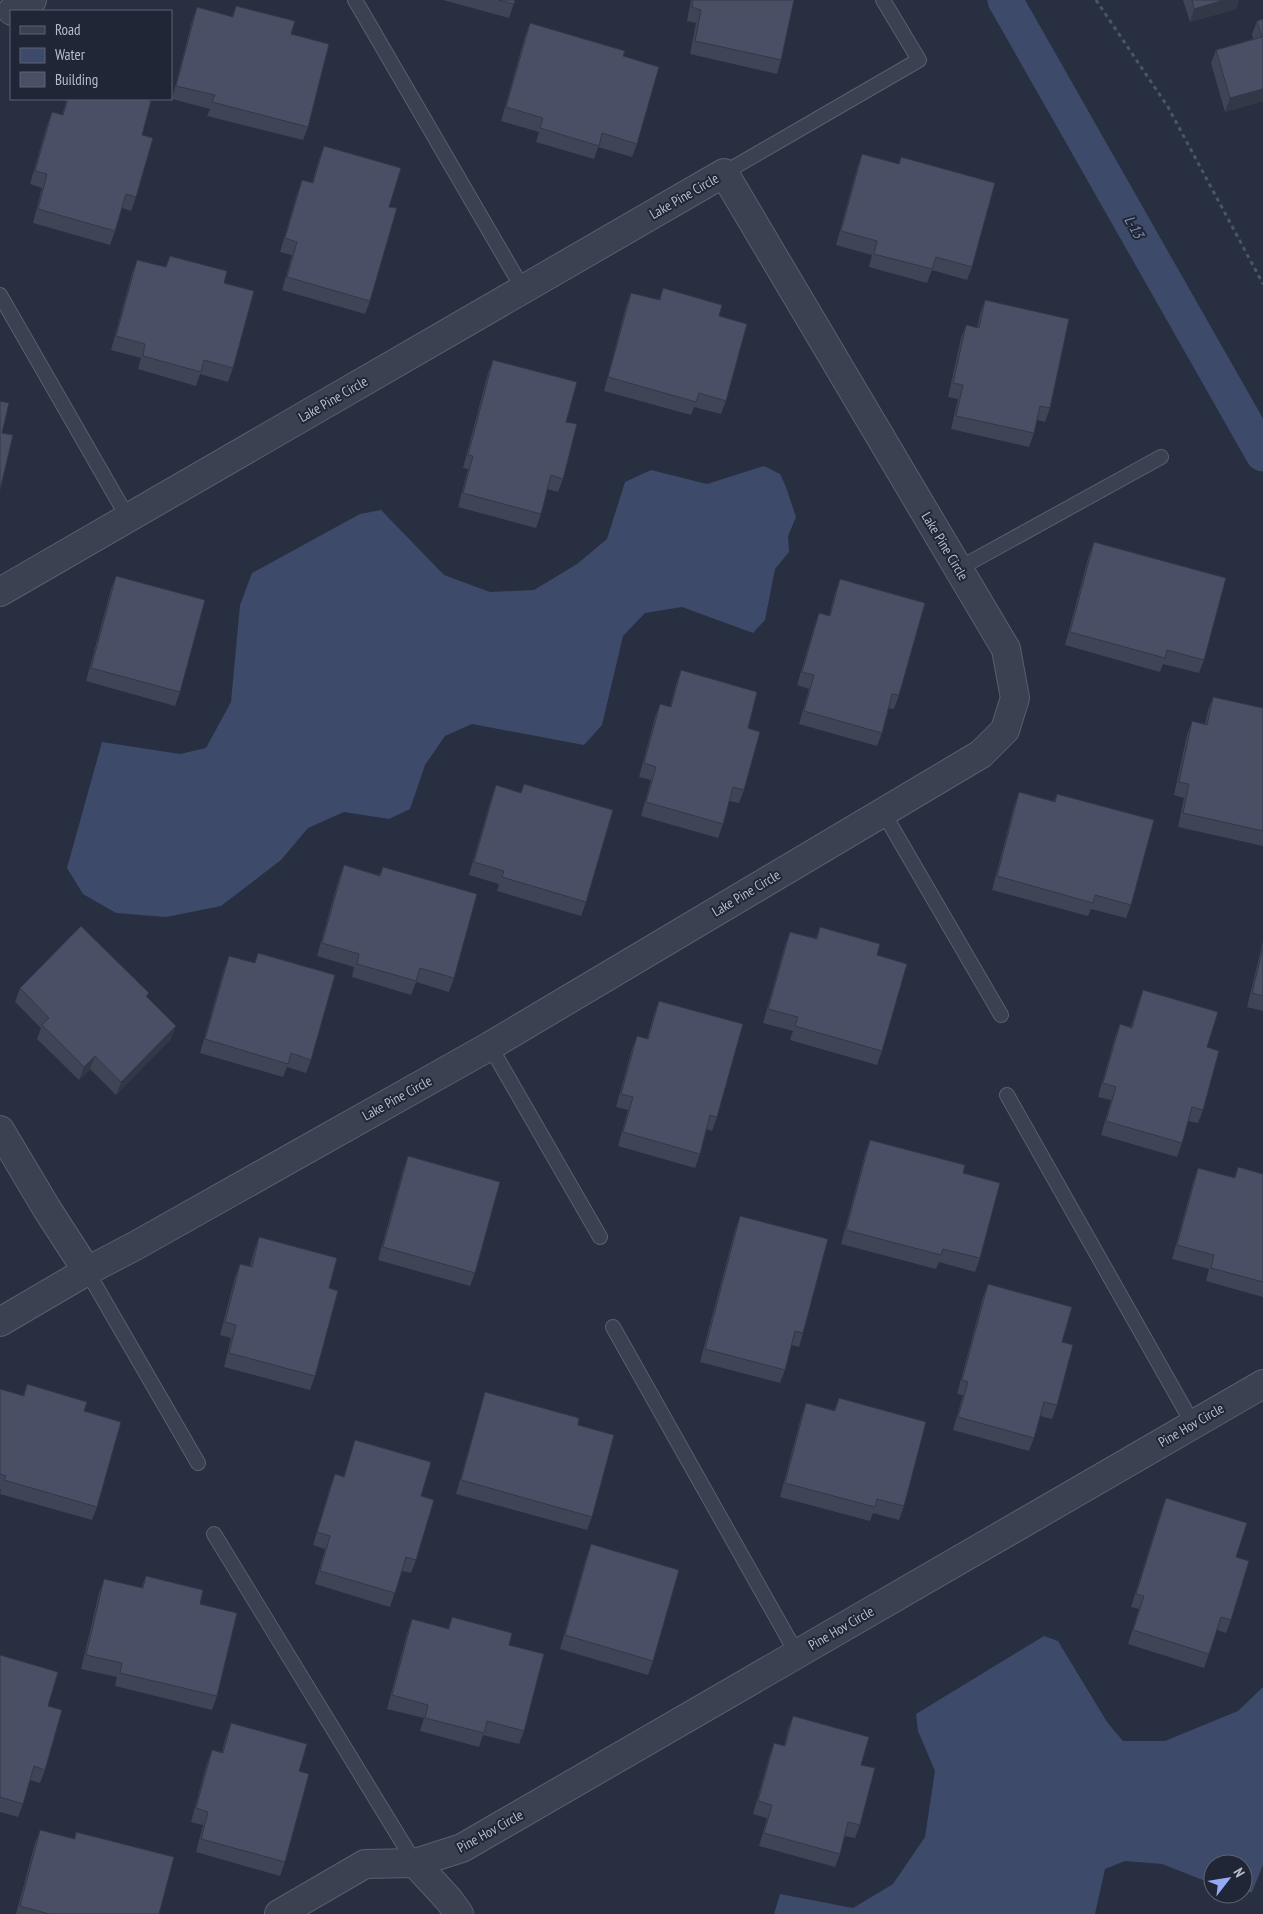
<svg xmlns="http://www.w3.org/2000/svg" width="1263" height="1914" viewBox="0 0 1263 1914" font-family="'PT Sans Narrow',sans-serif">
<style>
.water{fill:#3e4a69}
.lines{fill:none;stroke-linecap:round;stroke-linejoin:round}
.canal{stroke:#3e4a69;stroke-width:35}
.service-casing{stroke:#595f6e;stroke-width:16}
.minor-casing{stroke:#595f6e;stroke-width:30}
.tertiary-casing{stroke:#595f6e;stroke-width:30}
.path{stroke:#48585f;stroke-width:3;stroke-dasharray:4 4;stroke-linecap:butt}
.service{stroke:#3c4151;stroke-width:14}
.minor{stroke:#3c4151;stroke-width:28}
.tertiary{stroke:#3c4151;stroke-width:28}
.wall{fill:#3f4557}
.shaded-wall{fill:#333847}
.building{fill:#495065;stroke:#333847}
.labels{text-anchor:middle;stroke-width:4;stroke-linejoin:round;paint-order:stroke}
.street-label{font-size:14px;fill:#b8bdcb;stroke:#202636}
.water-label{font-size:15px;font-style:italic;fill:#818eb1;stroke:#202636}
</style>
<rect width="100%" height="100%" fill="#272f41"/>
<path class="water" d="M764,466l16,8 6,13 10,30 -8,19 1,16 -14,17 -10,51 -12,13 -71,-26 -37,6 -22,23 -21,89 -18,20 -112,-21 -27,12 -20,29 -15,44 -21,10 -45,-7 -36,16 -27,32 -60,46 -55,11 -50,-4 -33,-19 -16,-26 35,-126 78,12 26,-6 25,-46 9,-97 12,-32 108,-59 21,-4 63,65 46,17 44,-2 43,-26 30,-25 18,-57 26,-12 56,14z
M1044,1636l14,5 49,81 16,19h42l73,-30 25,-24v178l-11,27 -9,1v-29h-30v20l-51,-20 -37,-3 -20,8 -10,45h-321l6,-20 73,14 40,-24 32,-47 10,-66 -17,-40 -2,-17z"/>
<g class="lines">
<path class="canal" d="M1005,0l258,454"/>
<defs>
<path id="service" d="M355,0l168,289
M724,173l195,-113 -36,-60
M0,295l128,223
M958,569l203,-112
M883,812l118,203
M490,1046l110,191
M1007,1095l186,329
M87,1271l111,192
M613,1327l184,327
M214,1534l201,329"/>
<path id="minor" d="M0,592l724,-419 282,476 9,49 -10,32 -24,24 -491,292 -355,200 -48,25 -40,-62 -47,-79
M0,1322l87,-51
M279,1914l86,-50 50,-1
M459,1914l-10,-14 -34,-37 47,-15 801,-464"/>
<path id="tertiary" d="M12,11l20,-11"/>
</defs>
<use href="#service" class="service-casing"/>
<use href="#minor" class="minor-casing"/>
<use href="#tertiary" class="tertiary-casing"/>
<path class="path" d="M1096,0l72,107 95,177"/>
<use href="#service" class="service"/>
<use href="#minor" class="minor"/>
<use href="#tertiary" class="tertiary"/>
</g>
<path class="wall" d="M443,0h72l-6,18z
M691,0h103l-13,60 -4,14 -87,-20 6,-31 -9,-2z
M1183,0h56l-3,9 -46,13z
M236,6l55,28 17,93 -5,13 -96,-24 3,-7 -38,-10 20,-78 5,-14 35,10z
M1263,19v82l-38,11 -14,-49 5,-13 37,-11 -1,-5 5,-13z
M530,23l93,33 14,88 -5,13 -34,-10 -4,12 -58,-17 3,-10 -38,-11 24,-85z
M67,99h78l-9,98 -5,14 -9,-3 -7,23 -5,14 -77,-22 9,-35 -12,-4 17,-59 5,-13 10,3z
M324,146l65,61 -19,94 -5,13 -83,-24 10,-35 -12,-3 17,-58 5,-14 10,3 7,-24z
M862,154l110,113 -5,13 -35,-10 -5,13 -58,-16 3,-12 -36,-10 21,-77z
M170,256l54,27 9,85 -5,14 -28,-8 -4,12 -58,-17 3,-11 -30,-8 21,-77 5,-13 28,7z
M663,288l56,28 7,85 -5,13 -27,-7 -3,8 -87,-24 22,-85 5,-13 28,7z
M985,300l65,108 -5,14 -8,-2 -3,13 -5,14 -78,-18 7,-30 -10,-2 13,-59 5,-13 11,3 3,-14z
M493,360l73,62 -3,57 -5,13 -11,-3 -6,25 -5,14 -78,-21 10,-38 -5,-1 25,-95z
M1094,542l110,118 -5,13 -36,-9 -3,8 -95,-27 24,-90z
M116,576l64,116 -5,14 -89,-25 25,-92z
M840,579l59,116 -5,14 -5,-1 -7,25 -5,13 -78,-22 10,-35 -12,-4 17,-58 5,-14 10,3 6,-23z
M681,670l67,58 -4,62 -5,13 -10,-2 -6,23 -5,14 -77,-22 10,-36 -12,-3 16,-60 5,-13 10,3 6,-23z
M1213,697l50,11v138l-85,-19 6,-29 -10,-3 13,-60 5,-14 13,3 3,-14z
M524,784l62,118 -5,14 -84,-25 2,-7 -30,-9 22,-76 5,-14 25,8z
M1019,792l35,9 3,-7 74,111 -5,13 -35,-9 -3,7 -96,-26 22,-84z
M344,865l35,10 4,-8 71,111 -5,14 -33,-10 -5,13 -59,-18 2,-10 -37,-11 22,-78z
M820,927l57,28 5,96 -5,14 -87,-25 3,-9 -30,-8 22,-78 5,-13 26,6z
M1263,941v70l-16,-4z
M258,953l53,107 -5,13 -19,-6 -4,10 -83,-24 24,-84 5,-13 25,7z
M20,988l127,9 24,42 -55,56 -26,-26 -11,11 -42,-41 4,-11 -26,-26z
M1143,990l64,57 -4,63 -5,13 -10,-2 -6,22 -5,14 -76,-22 10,-35 -13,-3 17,-60 5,-13 11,3 7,-23z
M659,1001l58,116 -5,14 -6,-2 -6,25 -5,14 -77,-22 10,-36 -12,-3 16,-58 5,-13 10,3 7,-25z
M870,1140l93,33 17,85 -5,14 -36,-10 -3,7 -95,-25 24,-90z
M408,1156l67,117 -5,13 -92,-26 25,-90z
M1238,1167l25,7v123l-57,-16 3,-12 -37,-10 21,-77 5,-14 36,10z
M740,1216l63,117 -4,14 -8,-2 -6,25 -5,13 -80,-21 35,-132z
M259,1237l70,51 -14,88 -5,14 -86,-23 7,-29 -11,-3 15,-58 5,-13 10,2 4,-15z
M988,1284l69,121 -5,14 -12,-3 -6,22 -5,13 -76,-21 10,-35 -6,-1 26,-97z
M27,1384l57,27 13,96 -5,13 -92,-26 1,-5h-1v-100l23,7z
M485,1392l93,33 14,92 -5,13 -131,-36 25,-88z
M839,1398l65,108 -5,14 -26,-7 -3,8 -90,-24 21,-80 5,-14 28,7z
M355,1440l66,56 -5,64 -5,13 -9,-2 -12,36 -75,-23 10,-35 -12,-4 17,-58 5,-13 9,2z
M1166,1498l70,59 -5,63 -5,13 -9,-3 -13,38 -76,-24 11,-35 -8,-2 30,-96z
M591,1544l62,117 -5,14 -88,-26 26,-91z
M146,1576l54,28 17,92 -5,14 -97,-24 2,-9 -36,-8 18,-76 5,-14 37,9z
M452,1617l57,28 15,86 -5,13 -36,-9 -4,12 -59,-16 4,-13 -37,-9 20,-76 5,-14 36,10z
M0,1655l48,51 -3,64 -5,13 -10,-3 -7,24 -5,13 -18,-5z
M793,1716l68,49 -1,60 -5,13 -11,-2 -4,18 -5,13 -76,-21 8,-28 -14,-4 16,-57 5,-14 10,3 4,-17z
M231,1723l68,48 -14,91 -5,14 -84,-24 7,-27 -12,-3 16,-59 5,-13 10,2 4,-16z
M40,1830l34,9 2,-7 83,82h-143l19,-71z"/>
<path class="shaded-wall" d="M1224,0h15l-3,9 -46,13 4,-13z
M1263,89v12l-38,11 5,-14z
M176,1026l-5,13 -55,56 5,-13z
M95,1056l-5,13 -11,11 5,-13z"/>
<path class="building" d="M498,0h17l-1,4z
M693,0h101l-13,60 -86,-19 6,-31 -9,-3z
M1192,0h32l-30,9z
M236,6l59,15 -4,13 38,10 -21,83 -96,-25 3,-7 -39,-9 21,-79 36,10z
M1263,19v70l-33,9 -14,-48 46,-13 -5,-16z
M530,23l95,28 -2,5 36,11 -22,77 -35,-11 -3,13 -59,-18 3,-10 -37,-11z
M68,99h77l6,2 -9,34 11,3 -17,59 -10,-3 -11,37 -77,-22 9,-35 -12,-3 17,-59 11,3z
M324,146l77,22 -12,39 8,1 -27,93 -83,-24 10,-35 -12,-4 17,-58 11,3z
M862,154l37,10 2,-7 94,26 -23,84 -36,-10 -4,12 -58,-15 3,-13 -36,-10z
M170,256l57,15 -3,12 30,8 -21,77 -29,-8 -3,12 -58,-16 2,-12 -29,-8 21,-76 29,7z
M663,288l59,17 -3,11 28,8 -21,77 -27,-8 -3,9 -88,-25 23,-84 29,7z
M985,300l84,19 -19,89 -10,-2 -6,27 -78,-17 7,-31 -10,-2 13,-58 13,3z
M493,360l84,22 -11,40 11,2 -14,55 -12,-4 -10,39 -78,-21 10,-37 -5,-1z
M0,401l9,2 -7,30 11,2 -13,55z
M1094,542l132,36 -22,82 -37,-10 -2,8 -95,-26z
M116,576l89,24 -25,92 -89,-24z
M840,579l85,24 -26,92 -7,-1 -10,39 -78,-22 10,-36 -12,-3 17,-59 11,3z
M681,670l76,22 -9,36 12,4 -16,58 -11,-3 -10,37 -77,-22 10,-35 -12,-4 16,-59 11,3z
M1213,697l50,11v123l-80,-18 6,-29 -10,-2 13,-61 15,4z
M524,784l89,26 -27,92 -84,-25 2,-6 -30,-9 22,-77 25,8z
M1019,792l36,10 2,-8 97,26 -23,85 -36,-10 -2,8 -96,-27z
M344,865l36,11 3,-9 94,27 -23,84 -34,-10 -4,13 -59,-17 2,-10 -37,-11z
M81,926l68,67 -3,3 30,30 -55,56 -26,-26 -11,11 -42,-42 7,-7 -29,-30z
M820,927l60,17 -3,11 30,9 -25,87 -87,-25 3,-9 -30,-8 22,-77 27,7z
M1263,947v49l-11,-3z
M258,953l77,22 -24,85 -20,-7 -3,11 -83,-25 24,-83 26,7z
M1143,990l75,22 -11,35 12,4 -16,59 -11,-3 -10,36 -76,-22 10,-34 -13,-4 17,-59 12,4z
M659,1001l84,23 -26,93 -7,-2 -10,39 -77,-22 10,-35 -12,-3 16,-58 11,3z
M870,1140l95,25 -2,8 37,10 -20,75 -37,-9 -2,6 -95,-25z
M408,1156l92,26 -25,91 -92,-26z
M1238,1167l25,7v108l-52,-14 3,-13 -37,-10 21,-77 37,10z
M740,1216l88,23 -25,94 -8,-2 -10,39 -80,-21z
M259,1237l78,21 -8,30 9,3 -23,85 -86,-23 7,-28 -11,-3 15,-58 12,3z
M988,1284l84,23 -10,35 11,3 -16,60 -13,-3 -10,36 -76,-21 10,-35 -6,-2z
M27,1384l60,18 -3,9 37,11 -24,85 -93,-27 2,-4 -6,-2v-85l24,7z
M485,1392l94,26 -1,7 36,10 -22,82 -131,-37z
M839,1398l87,24 -22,84 -27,-7 -2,8 -90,-24 21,-80 29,8z
M355,1440l76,22 -10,34 13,4 -18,60 -10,-3 -11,36 -75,-22 10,-35 -13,-4 18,-58 9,3z
M1166,1498l81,25 -11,34 13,4 -18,59 -10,-3 -12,37 -76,-24 11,-34 -8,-2z
M591,1544l88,26 -26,91 -88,-26z
M146,1576l57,14 -3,14 37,9 -20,83 -97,-23 2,-10 -36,-8 18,-76 39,9z
M452,1617l60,16 -3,12 35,9 -20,77 -37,-10 -3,12 -59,-15 3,-13 -36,-10 20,-76 37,10z
M0,1655l58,17 -10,34 14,4 -17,60 -11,-4 -11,38 -23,-7z
M793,1716l76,21 -8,28 14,3 -15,57 -12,-3 -8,32 -76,-21 8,-28 -14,-4 16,-58 11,3z
M231,1723l76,21 -8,27 10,3 -24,88 -84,-23 7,-27 -12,-4 16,-58 11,3z
M40,1830l35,9 1,-7 98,25 -15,57h-110l-29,-8z"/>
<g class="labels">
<g class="street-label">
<text transform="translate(684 196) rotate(-30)" y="5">Lake Pine Circle</text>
<text transform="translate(333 399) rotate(-30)" y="5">Lake Pine Circle</text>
<text transform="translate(945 546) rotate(59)" y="5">Lake Pine Circle</text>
<text transform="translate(746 893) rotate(-31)" y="5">Lake Pine Circle</text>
<text transform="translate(397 1098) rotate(-29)" y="5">Lake Pine Circle</text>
<text transform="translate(1191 1425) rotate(-30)" y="5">Pine Hov Circle</text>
<text transform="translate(841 1628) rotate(-30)" y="5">Pine Hov Circle</text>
<text transform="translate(490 1831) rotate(-29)" y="5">Pine Hov Circle</text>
</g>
<g class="water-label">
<text transform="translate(1134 227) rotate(60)" y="5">L-13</text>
</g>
</g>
<rect x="10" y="10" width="162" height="90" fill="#202636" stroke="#5d6272"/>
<rect x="20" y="26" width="25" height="8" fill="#3c4151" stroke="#5d6272"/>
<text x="55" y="35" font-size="15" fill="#b8bdcb">Road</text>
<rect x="20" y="48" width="25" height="15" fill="#3e4a69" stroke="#5d6272"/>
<text x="55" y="60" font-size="15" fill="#b8bdcb">Water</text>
<rect x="20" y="72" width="25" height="15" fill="#495065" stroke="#5d6272"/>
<text x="55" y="85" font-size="15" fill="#b8bdcb">Building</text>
<g transform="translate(1228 1879) rotate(59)"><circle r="24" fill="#202636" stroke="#5d6272"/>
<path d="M0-4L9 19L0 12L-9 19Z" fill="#94abf4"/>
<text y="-8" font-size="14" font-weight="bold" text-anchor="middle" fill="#b8bdcb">N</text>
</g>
</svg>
